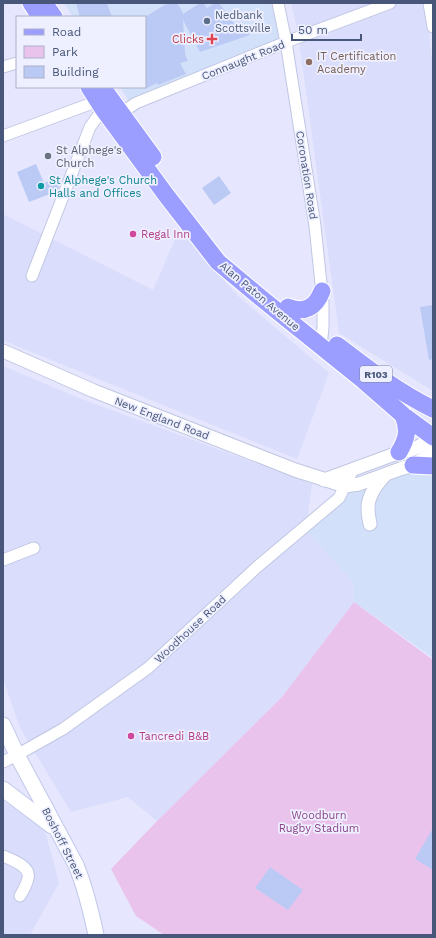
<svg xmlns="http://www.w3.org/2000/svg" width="436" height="938" viewBox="0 0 436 938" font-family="'Work Sans',sans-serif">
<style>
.residential{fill:#daddfb}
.commercial{fill:#d3e0fa}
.green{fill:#eac3ed}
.building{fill:#bbcaf5}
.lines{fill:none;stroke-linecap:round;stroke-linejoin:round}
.minor-casing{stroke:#c0c7e3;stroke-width:13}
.tertiary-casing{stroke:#c0c7e3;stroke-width:15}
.secondary-casing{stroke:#c0c8eb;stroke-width:17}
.primary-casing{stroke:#fff;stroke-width:19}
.minor{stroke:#fff;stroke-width:11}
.tertiary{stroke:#fff;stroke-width:13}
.secondary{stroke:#fff;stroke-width:15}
.primary{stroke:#9c9eff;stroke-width:17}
.service-dot{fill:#5c6f8a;stroke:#eeefff;stroke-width:1.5}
.health-dot{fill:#e0444e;stroke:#eeefff;stroke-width:1.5}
.education-dot{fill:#8d6e63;stroke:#eeefff;stroke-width:1.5}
.worship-dot{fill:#6b7280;stroke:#eeefff;stroke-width:1.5}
.culture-dot{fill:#0f9aa8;stroke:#eeefff;stroke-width:1.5}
.hotel-dot{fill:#d1479c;stroke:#eeefff;stroke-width:1.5}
.labels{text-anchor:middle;stroke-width:3.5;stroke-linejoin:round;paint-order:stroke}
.shield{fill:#eeefff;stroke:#7a85a1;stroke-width:1}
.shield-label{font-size:10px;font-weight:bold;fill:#485779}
.service-label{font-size:11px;fill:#4e5e75;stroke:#eeefff;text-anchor:start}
.health-label{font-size:11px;fill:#be3a42;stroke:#eeefff;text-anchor:end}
.education-label{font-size:11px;fill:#785e54;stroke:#eeefff;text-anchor:start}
.street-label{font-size:11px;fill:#485779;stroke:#eeefff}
.worship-label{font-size:11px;fill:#5b616d;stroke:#eeefff;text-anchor:start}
.culture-label{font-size:11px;fill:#0d838f;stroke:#eeefff;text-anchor:start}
.hotel-label{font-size:11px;fill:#b23c85;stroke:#eeefff;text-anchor:start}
.park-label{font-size:11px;fill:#8c4489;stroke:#eeefff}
</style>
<rect width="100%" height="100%" fill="#e6e7fe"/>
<path class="residential" d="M291,3h135l7,68v320l-94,-58 -41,-300z
M3,214l150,76 26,-60 59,66 91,77 -32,86 -278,-112 -16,-7z
M3,366l76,32 233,86 -6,46 47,52 1,20 -72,95 -125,124 -29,-24 -57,15 -51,-84 -17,-49z
M3,801l42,29 14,53 -29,52h-27z"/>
<path class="commercial" d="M64,3h208l8,39 -151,59 -9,-14h25v-70h-72z
M433,463v195l-79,-56 -1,-20 -47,-52 38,-36z"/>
<path class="green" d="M354,602l79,58v275h-269l-28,-19 -25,-47 46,-48 125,-124z"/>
<path class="building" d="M76,3h31l5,14h-32z
M168,3h9l5,8 1,3 17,-11h3l4,5 8,-5h4l17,23 3,-3 11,12 -50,17 -17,-32 2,34 3,7 -8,2 6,11 -28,11 -1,-2 -12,6v-72z
M36,164l8,19 11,-5 4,9 -1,4 -29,11 -12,-30z
M219,176l12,17 -17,12 -12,-17z
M433,305v54l-4,1 -9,-53z
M433,828v42l-18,-11z
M270,867l33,23 -15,20 -33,-22z"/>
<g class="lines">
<defs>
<path id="minor" d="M278,3l8,39 29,184 8,77v24l-2,20
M429,3l4,24
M3,67l14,-4
M121,113l15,-10 150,-61 104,-39
M3,136l95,-35
M32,276l58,-149 13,-18
M3,560l31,-12
M3,762l14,-7 46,-26 85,-61 109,-101 82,-69 14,-29
M3,856c9,4 28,10 25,22 -1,6 -5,13 -8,18"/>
<path id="tertiary" d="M3,351l91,40 201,79 50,16 14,-2 41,-15 13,-4 20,-12
M324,480l68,-25 24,-7 17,-10
M370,524c-1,-5 -2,-11 -2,-16 0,-13 9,-24 17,-33"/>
<path id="secondary" d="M3,725l14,30 59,110c9,22 15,46 20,70
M3,789l49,37"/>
<path id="primary" d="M31,3l9,14
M44,3l10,14
M89,87l14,22 63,86 52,67 43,36 103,83 39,34 30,22
M102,87l51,70
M288,307c17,7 28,0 34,-16
M337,345c30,23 61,47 96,64
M399,452c8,-13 10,-22 4,-37
M413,465l20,1"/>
</defs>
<use href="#minor" class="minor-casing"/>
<use href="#tertiary" class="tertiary-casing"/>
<use href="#secondary" class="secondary-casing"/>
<use href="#primary" class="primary-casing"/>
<use href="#minor" class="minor"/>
<use href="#tertiary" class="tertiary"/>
<use href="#secondary" class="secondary"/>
<use href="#primary" class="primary"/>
</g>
<circle class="service-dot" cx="207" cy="21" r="4"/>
<path class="health-dot" d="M210 33h4v4h4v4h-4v4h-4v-4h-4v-4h4z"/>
<circle class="education-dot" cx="309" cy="62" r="4"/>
<circle class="worship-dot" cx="48" cy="156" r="4"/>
<circle class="culture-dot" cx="41" cy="186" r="4"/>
<g class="hotel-dot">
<circle cx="133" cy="234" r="4"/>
<circle cx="131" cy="736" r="4"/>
</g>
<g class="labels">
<rect class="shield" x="360" y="366" width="32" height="16" rx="3"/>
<g class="shield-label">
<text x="376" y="378">R103</text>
</g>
<g class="service-label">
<text x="215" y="19">Nedbank<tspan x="215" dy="13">Scottsville</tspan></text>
</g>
<g class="health-label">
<text x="204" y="43">Clicks</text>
</g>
<g class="education-label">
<text x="317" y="60">IT Certification<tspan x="317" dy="13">Academy</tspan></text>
</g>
<g class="street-label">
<text transform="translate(243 60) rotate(-22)" y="4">Connaught Road</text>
<text transform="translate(307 175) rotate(81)" y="4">Coronation Road</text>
<text transform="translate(260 296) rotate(40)" y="4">Alan Paton Avenue</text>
<text transform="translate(162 418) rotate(21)" y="4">New England Road</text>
<text transform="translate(190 629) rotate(-43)" y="4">Woodhouse Road</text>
<text transform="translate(63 843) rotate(63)" y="4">Boshoff Street</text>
</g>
<g class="worship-label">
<text x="56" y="154">St Alphege's<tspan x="56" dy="13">Church</tspan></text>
</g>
<g class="culture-label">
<text x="49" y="184">St Alphege's Church<tspan x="49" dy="13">Halls and Offices</tspan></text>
</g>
<g class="hotel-label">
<text x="141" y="238">Regal Inn</text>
<text x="139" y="740">Tancredi B&amp;B</text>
</g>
<g class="park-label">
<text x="319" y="819">Woodburn<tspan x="319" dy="13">Rugby Stadium</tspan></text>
</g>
</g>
<rect width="436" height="938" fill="none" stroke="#485779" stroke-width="8"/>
<rect x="16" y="16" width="130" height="72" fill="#eeefff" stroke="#acb2c9"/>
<rect x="24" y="29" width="20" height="6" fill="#9c9eff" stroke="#acb2c9"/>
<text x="52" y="36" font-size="12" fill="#485779">Road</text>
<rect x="24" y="46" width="20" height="12" fill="#eac3ed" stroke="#acb2c9"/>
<text x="52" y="56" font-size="12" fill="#485779">Park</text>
<rect x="24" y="66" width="20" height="12" fill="#bbcaf5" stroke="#acb2c9"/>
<text x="52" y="76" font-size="12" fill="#485779">Building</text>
<path d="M292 34v6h69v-6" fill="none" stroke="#485779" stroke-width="2"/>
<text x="298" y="34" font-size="12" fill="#485779" stroke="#eeefff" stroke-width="3" paint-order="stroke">50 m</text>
</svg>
